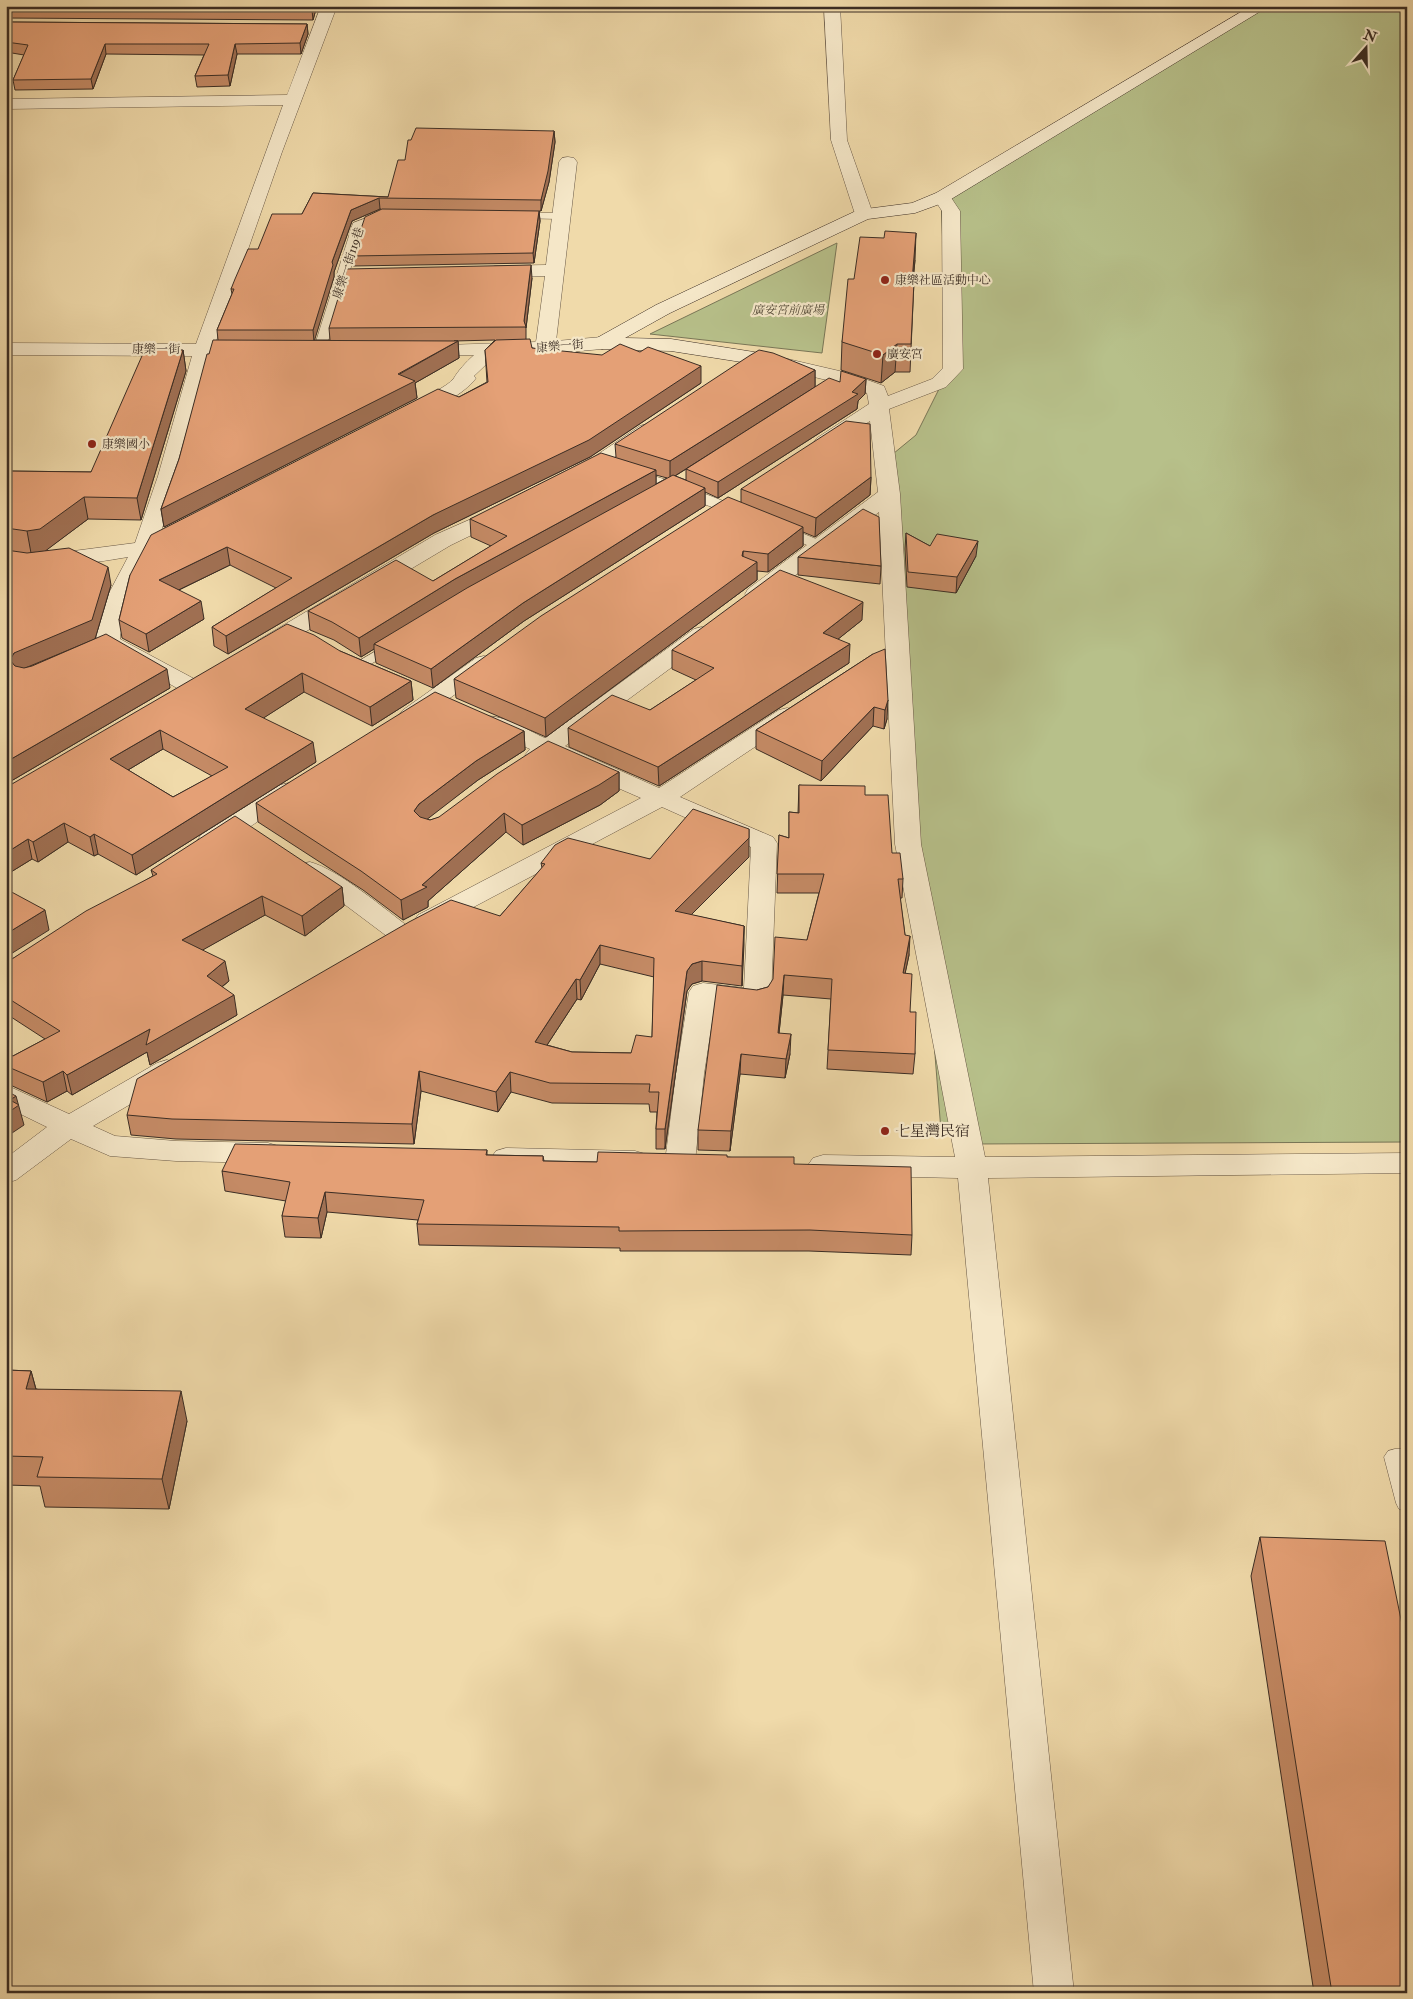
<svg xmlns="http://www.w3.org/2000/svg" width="1413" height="1999" viewBox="0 0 1413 1999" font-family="'IM FELL Double Pica','Noto Serif TC',serif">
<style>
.green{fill:#b7c08a;stroke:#797657}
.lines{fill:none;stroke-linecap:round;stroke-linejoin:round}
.lane-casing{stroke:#685846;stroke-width:1}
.street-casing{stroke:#685846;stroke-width:1}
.secondary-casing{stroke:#3b2d24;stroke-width:1}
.lane{fill:#f5e7c8;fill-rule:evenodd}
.street{fill:#f5e7c8;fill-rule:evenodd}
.secondary{fill:#f5e7c8;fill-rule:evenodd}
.wall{fill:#c48a65;stroke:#3b2d24;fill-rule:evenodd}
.shaded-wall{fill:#a07053;stroke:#3b2d24}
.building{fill:#e4a076;stroke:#3b2d24;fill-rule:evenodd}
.poi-dot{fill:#8f2418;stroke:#f5e7c8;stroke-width:2}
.labels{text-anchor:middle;stroke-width:4.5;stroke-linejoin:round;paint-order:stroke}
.far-street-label{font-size:12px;fill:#3b2d24;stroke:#f5e7c8}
.far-poi-label{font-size:12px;fill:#3b2d24;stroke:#f5e7c8;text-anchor:start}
.far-park-label{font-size:12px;font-style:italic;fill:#544a38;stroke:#f5e7c8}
.poi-label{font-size:15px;fill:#3b2d24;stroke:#f5e7c8;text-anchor:start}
</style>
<rect width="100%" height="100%" fill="#f0daaa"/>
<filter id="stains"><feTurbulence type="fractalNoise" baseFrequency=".004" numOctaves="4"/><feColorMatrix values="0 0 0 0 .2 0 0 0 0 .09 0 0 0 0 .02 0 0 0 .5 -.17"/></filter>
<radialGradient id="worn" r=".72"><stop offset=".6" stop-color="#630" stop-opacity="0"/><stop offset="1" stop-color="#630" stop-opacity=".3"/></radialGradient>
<path class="green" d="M1264,6h143v1136l-433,2 -33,-13 -53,-673 28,-23 32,-64 -7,-172z
M837,243l-15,110 -172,-19z"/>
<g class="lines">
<defs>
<path id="lane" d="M385,211l6,3 -2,2 -25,9 -39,126 -6,4 -4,-1 -2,-3 40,-128z
M516,213h44l6,3 -6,3 -48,-1 -2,-2z
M634,470l43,13 67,26 2,3 -2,3h-10l-105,-38 -2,-3 2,-3z
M782,525l44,18 2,3 -2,3h-10l-39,-17 -2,-3z
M395,640l7,4 -2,3 -36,21 -5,1 -7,-4z
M1395,1449h12v63l-8,-3 -3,-6 -12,-46 4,-6z"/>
<path id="street" d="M321,6h16l-55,146 -67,192 14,2 3,4 -3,4 -17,2 -32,120 -21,61 7,6 -3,5 -10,4 -22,41 -11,43v3l80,43 4,5 -4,5 -8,2 -8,-2 -64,-36 -19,-8 -5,-12 13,-43 19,-36c-41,7 -80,12 -122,9v-14l52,1 77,-10 23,-67 34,-120 -186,-1v-12l190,1 87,-239 -277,4v-10l281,-4z
M824,6h16l7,134 26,74 -3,4h-12l-3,-4 -24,-74z
M568,157l6,1 3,4 -21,179 46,-4 7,2 3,4 -3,4 -7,2 -57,5 -49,1 -22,21 2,2c-10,15 -53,41 -70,36l-3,-4 3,-4c11,-6 41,-18 48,-28 4,-7 12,-16 20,-23l-51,1 -7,-2 -3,-4 3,-4 120,-4 9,-66 -50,2 -7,-2 -2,-4 2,-4 7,-2 51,-1 13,-103 3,-4z
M942,192l6,1 12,18 3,158 -17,18 -57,22 11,85 21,350 64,313 422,-4v20l-419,5 86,815h-40l-76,-815 -135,-3 -10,-3 -5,-7 5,-7 10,-3 132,2 -60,-313 -16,-332 -115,87 -8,2 -8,-2 -3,-5 3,-5 130,-97 -8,-71 -39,25 -7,2 -7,-2 -3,-4 3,-4 52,-34 -2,-11 -32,-11 -63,-15 -3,-4 3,-4 7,-2 69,16 36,13 4,10 44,-17 11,-11 -1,-157 -9,-14 3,-4z
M647,424l7,2 3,4 -3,4c-19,13 -62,50 -84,44l-4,-4 4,-4 21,-11 49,-33z
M503,505l8,1 3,5 -3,5 -60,29 -178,106 -8,2 -8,-2 -4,-5 4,-5 178,-106z
M702,627l8,2 3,5 -3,5 -145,107 94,42 120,-78 8,-2 8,2 4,5 -4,5 -115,77 93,40 4,6 -6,156 -4,6 -10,3 -42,-5 -11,71 -9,88 -5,7 -10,3 -10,-3 -5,-7 11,-88 13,-82 4,-6 10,-3 41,5 7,-141 -89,-40 -226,120 -9,2 -9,-2 -4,-6 4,-6 223,-117 -92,-40 -12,4 -9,-2 -3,-5 5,-6 -50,-22 -3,-5 3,-5c21,-5 46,13 65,21l149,-109z
M484,656l8,2 4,5 -4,5 -73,52 -8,2 -8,-2 -4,-5 4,-5 73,-52z
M289,783l9,2 3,5 -3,5 -79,52 -9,2 -9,-2 -4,-6 4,-6 79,-50z
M310,862c28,7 76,48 100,66l4,6 -4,6 -9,2 -9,-2 -48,-36 -43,-28 -4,-6 4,-6z
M167,1060l10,3 4,7 -4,7 -84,49 22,10 61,5 92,2 10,3 5,7 -5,7 -10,3 -92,-2 -66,-5 -39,-17 -55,41 -10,3v-25l41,-31 -41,-20v-22l63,29 88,-51z
M506,1148l129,3 10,3 5,7 -5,7 -10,3 -129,-3 -10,-3 -5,-7 5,-7z"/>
<path id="secondary" d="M1251,6h18l-321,195 -33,12 -47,6 -198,94 -45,25 46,1 83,13 7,2 3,4 -3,4 -7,2 -83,-13 -69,-2 -7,-2 -3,-4 3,-4 61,-34 202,-95 54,-7 24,-10z"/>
</defs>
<use href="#lane" class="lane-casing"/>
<use href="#street" class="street-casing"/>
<use href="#secondary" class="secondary-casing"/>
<use href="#lane" class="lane"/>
<use href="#street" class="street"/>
<use href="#secondary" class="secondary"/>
</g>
<path class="wall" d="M6,6h310v3l-3,11 -307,-2z
M6,22l301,2 1,10 -7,20h-64l-7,32 -33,1 -2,-11 9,-21 -98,-1 -13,35 -78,1 -2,-10 11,-25 -18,-3z
M554,131l1,11 -6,40 -8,29h-2l1,10 -6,42 -181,3 -1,-10 29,-47h-1l-28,12 -18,51v5l-20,63h16l-1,-12 203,-50 -6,50v11l6,9 169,35 -111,74 -156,76 -206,121 -14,-8 -2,-19 64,-39 -46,-23 -51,25 25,29 -55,33 -27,-14 -3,-18 11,-45 329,-178 28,-15 -2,-32 10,-10 -41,1h4l1,17 -44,25 2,15 -253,129 -3,-18 18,-50 30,-105 9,-14 -1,-10 15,-36 -1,-5 27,-40 44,-35 11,-21 75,4 17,-37z
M915,260l-2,21h1l-4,91h-15l-14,11 -40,-13 1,-28 12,-63z
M183,350l3,21 -45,149 -53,-1 -42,31 65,35 -16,54 75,49 -164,96v-313l85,1z
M815,370v17l25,-5 26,-3 -1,15 -7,7 -1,8 -139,89 -13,-6v14l-181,115 -91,67 -57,-25 -2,-14 -13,8 -27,-17 -24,-10 -2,-19 125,-30 58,-35 -20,-9 -1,-18 146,-62 -1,-13zM761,422l-75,47v11l-11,-4zM656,475l11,3 -11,6z
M871,477l-1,18 -55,42 -12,-5v14l-35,26 -11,-1v9l-211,157 -90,-39 -2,-19 287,-177v-13z
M906,533l24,13 46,10 -20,37 -49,-6 -2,-38z
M798,557l83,9 -1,18 -82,-9z
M862,620l-24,19 11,24 -190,123 -90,-39 -1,-19 82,-18 46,-30 -24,-11v-19z
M340,651l71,30 2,19 -41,26 -68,-34 -41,26 53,44 -180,113 -38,-21 -4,2 -26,-14 -30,20 -6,-3 -26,16v-89l6,-2zM163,749l49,27 -39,21 -45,-27z
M873,654l14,65 -3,10 -11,-3 -52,55 -65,-32v-19z
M524,731l1,19 -47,30 -52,39 4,1 189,-48v19l-19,14 -77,40 -17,-13 -78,69v6l-25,13 -40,-30 -105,-68 -2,-19z
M799,785l66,10 38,84 -1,19h-2l5,37 4,20 -4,18 10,81 -2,20 -86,-5 4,-70 -48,-4 -4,38 11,21 -5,24 -45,-4 -10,77 -32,-1v-20l59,-140 11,-3 39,-47 12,-47h-42l2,-58 10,3v-26l9,1z
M749,857l-58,58 53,11 -2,60 -40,-5 -10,3 -5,7 -22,158h-9v-20l1,-17h-7l-1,-8 -97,-1 -41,-11 -13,20 -77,-21 -7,53 -238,-5 -45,-4 -4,-20 373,-199 42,-48 -1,-5 109,-4zM600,964l54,13 -2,60 -21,16 -59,-1 -25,-7 30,-46 4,1z
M151,870l191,17 2,19 -39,30 -40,-21 -63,35 27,31 -7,6 15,28 -87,50 -3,-13 -75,43 -5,-4 -20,11 -41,-19v-29l7,2 32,-17 -37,-24 -2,1v-55l6,-2 141,-83z
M487,1150v5l56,1 1,5 53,1 130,-5 67,7 118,71 -1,20 -102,-4h-189v-3l-201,-3 -2,-21 1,-4 -91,-8 -6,26 -36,-1 -3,-21 4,-15 -61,-10 -3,-20z
M6,1370l25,1 5,18 151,32 -18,88 -124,-2 -5,-21 -34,-1z
M1260,1537l147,456h-93l-63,-417z"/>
<path class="shaded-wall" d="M313,6h3v3l-3,11 -1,-10z
M307,24l1,10 -7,20 -1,-11z
M105,44l1,10 -13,35 -2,-10z
M235,44l2,10 -7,32 -2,-11z
M554,131l1,11 -6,40 -8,29v-11z
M379,198l1,11 -28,12 -18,51v5l-20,65 -1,-12 19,-68 19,-52z
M539,211l1,10 -6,42 -1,-10z
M916,233l-1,27 -5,48 2,-27z
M531,265l1,13 -6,50 -2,-7z
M458,341l1,17 -44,25 2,15 -253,129 -3,-18z
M897,344l-2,28 -14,11 2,-28z
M183,350l3,21 -45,149 -4,-22z
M701,366v17l-111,74 -156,76 -206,121 -2,-18 207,-121z
M815,370v17l-145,92v-18z
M866,379l-1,15 -7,7 -1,8 -139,89v-16l134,-90z
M656,470v17l-282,157v5l-13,8 -2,-19 96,-59z
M871,477l-1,18 -55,42 1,-19z
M705,488v18l-181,115 -91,67 -2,-19 92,-66z
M84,497l4,22 -44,33 -13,1 -4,-22z
M803,527v19l-35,26v-18z
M978,541l-2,15 -20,37 1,-16z
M227,547l3,18 -68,33 -3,-18z
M743,551v18l14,-7v18l-211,157 -1,-19 197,-162z
M108,567l3,18 -16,54 -77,32 -8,-11 4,-7z
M201,601l3,18 -55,33 -3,-18z
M863,602l-1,18 -40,32 1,-19z
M850,644l-1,19 -190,123 -1,-19z
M167,669l3,19 -164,96v-22z
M302,673l2,19 -56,36 -3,-19z
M411,681l2,19 -41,26 -2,-19z
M888,700l-1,19 -3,10 1,-19z
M874,707l-1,19 -52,55 1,-20z
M160,730l3,19 -50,30 -3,-20z
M524,731l1,19 -47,30 -57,44 -7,-13 5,-7 57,-43z
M313,742l3,20 -180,113 -4,-20z
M619,772v19l-19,14 -77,40 -1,-20z
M504,813l2,19 -78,69v6l-25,13 -2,-20 21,-15z
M64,823l4,19 -30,20 -5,-20z
M749,829v28l-74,74v-20z
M94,834l4,20 -4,2 -4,-19z
M28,839l4,20 -26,16v-22z
M342,887l2,19 -39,30 -3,-20z
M262,896l3,19 -80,45 -3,-20z
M45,910l4,20 -43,27v-23z
M744,926v19l-2,41v-20z
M910,936l-1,19 -8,38 2,-20z
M600,945v19l-19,36 -1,-20z
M225,961l4,20 -19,15 -3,-20z
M702,961v20l-10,3 -5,7 -22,158v-20l22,-158 5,-7z
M784,975l-1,20 -6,57 1,-19z
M576,979l1,20 -41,63 -1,-20z
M234,995l3,20 -87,50 -3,-13 -75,43 -5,-20 83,-46z
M791,1034l-1,20 -5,24 1,-19z
M741,1054l-1,20 -10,77 1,-20z
M63,1071l4,20 -20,11 -4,-20z
M419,1071l2,20 -7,53 -2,-20z
M510,1072l1,20 -13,20 -2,-20z
M16,1096l8,29 -18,12v-23l4,-14z
M325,1192l2,20 -6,26 -3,-20z
M31,1371l8,30 -13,-12z
M181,1391l6,30 -18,88 -7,-30z"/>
<path class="building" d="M6,6h307l-1,4 -306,-2z
M6,22l301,2 -7,19 -65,1 -7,31 -33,1 14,-32h-104l-14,35 -78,1 15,-35 -22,-3z
M416,128l138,3 -6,40 -7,29 -162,-2 -28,12 -19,52 1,3 -20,65h-96l17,-41h-3l4,-10 13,-30h10l14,-35h30l11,-21 75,4 10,-37h7l3,-20h3z
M382,209l157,2 -6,42 -181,3 13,-39z
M885,231l31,2 -4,48h2l-3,63h-14l-14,11 -41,-13 6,-63h6l6,-42 24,1z
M531,265l-7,56 2,6 -197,1 18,-59z
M530,339l2,9 70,7 18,-11 20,8 8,-5 53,19 -112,74 -156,75 -207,121 -14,-9 80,-49 -65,-31 -68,33 42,21 -55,33 -27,-14 11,-45 21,-40 287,-146 21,8 29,-15 -3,-32 11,-10z
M213,340l245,1 -60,33 17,7 -254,128 18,-50 28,-105h2z
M145,349l38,1 -46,148 -53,-1 -44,32 -13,2 -21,-3v-57l85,1z
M759,350l14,3 42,17 -145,91 -55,-17 134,-88z
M841,371l25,8 -14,13 6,2 -140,88 -32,-13 143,-91 11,4z
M846,421l24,3 1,53 -55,41 -75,-29z
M601,453l55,17 -201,109 -96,59 -27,-16 -24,-11 88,-51 37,21 74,-45 -37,-17z
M673,475l32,13 -182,115 -92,66 -57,-25 93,-56z
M728,497l75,30 -35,27 -25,-3 -1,5 15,6 -212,156 -91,-39 87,-63z
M863,509l16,8 2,49 -83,-9z
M906,533l24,13 7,-12 41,7 -21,36 -49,-5z
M69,548l39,19 -16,53 -78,33 -4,7 5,6 9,2 8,-2 74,-32 61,35 -161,93v-212l21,3z
M780,570l83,32 -40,31 27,11 -192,123 -90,-39 44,-33 38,15 64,-42 -42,-18z
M287,624l27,11 26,16 71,30 -41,26 -68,-34 -57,36 68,33 -181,113 -38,-21 -4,3 -26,-14 -31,19 -5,-3 -22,14v-67l6,-2zM160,730l68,37 -55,30 -63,-38z
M885,649l3,51 -3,10 -11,-3 -52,54 -66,-31 117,-76z
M435,692l89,39 -48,30 -57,43 -5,7 6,6 10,3 9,-3 58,-43 51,-33 71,31 -20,13 -77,40 -18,-12 -82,72 5,2 -26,13 -40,-29 -105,-68z
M799,785l66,1v9h23l4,58h8l3,26h-5l7,56 5,1 -7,37 9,1 -2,38h6l-1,42 -87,-4 4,-71 -48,-4 -6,58 13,1 -5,25 -45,-5 -10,77 -33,-1 19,-145 40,5 11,-3 5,-8 2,-42 32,3 17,-66h-47l2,-39 10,3v-26l10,1z
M693,809l56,20v9l-74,73 69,15 -2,40 -40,-5 -10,3 -5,7 -22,158h-9l3,-37h-10l1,-8 -100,-1 -40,-11 -14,20 -77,-21 -7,53 -240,-5 -45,-4 10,-36 272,-157 42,-22 49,16 45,-52 -4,-1 14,-18 13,-7 82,21zM600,945l54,13 -2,79 -16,-2 -5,18 -59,-1 -37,-10 41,-63 4,1z
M235,816l107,71 -40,29 -40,-20 -80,44 43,21 -18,15 27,19 -88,50 4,-16 -83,46 -4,-4 -20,11 -37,-16v-12l7,2 47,-25 -54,-34v-36l6,-2 74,-48 71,-37 -6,-4z
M6,889l39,21 -39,24z
M6,1091l10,5 -6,4 9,5 -13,9z
M235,1144l252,6 -1,5 57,1v5l54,1 1,-10 129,3v2h67v7l117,3 1,68 -102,-5 -191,1v-4l-202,-3 7,-24 -99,-8 -7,26 -36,-2 8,-34 -68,-11z
M6,1370l25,1 -5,18 155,2 -19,88 -125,-2 6,-20 -37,-1z
M1260,1537l125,4 22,108v344h-75z"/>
<g class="poi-dot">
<circle cx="885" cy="280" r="5"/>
<circle cx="877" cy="354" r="5"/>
<circle cx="92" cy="444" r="5"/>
<circle cx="885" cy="1131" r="5"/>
</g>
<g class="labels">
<g class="far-street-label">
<text transform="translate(348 263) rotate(-72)" y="4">康樂一街119巷</text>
<text transform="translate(560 346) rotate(-5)" y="4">康樂一街</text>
<text x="156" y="353">康樂一街</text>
</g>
<g class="far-poi-label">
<text x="895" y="284">康樂社區活動中心</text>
<text x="887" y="358">廣安宮</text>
<text x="102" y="448">康樂國小</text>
</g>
<g class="far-park-label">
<text x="788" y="314">廣安宮前廣場</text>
</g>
<g class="poi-label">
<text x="895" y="1136">七星灣民宿</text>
</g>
</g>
<rect width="1413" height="1999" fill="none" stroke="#f0daaa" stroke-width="25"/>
<rect x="8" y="8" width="1398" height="1984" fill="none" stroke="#3b2d24" stroke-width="2.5"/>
<rect x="12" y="12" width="1388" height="1974" fill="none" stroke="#3b2d24"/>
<g transform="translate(1366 48) rotate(20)" stroke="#f5e7c8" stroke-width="4" paint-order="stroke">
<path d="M0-4L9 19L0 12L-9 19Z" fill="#3b2d24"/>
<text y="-8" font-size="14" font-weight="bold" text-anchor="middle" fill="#3b2d24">N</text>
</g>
<rect width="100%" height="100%" filter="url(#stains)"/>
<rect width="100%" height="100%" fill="url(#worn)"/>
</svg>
